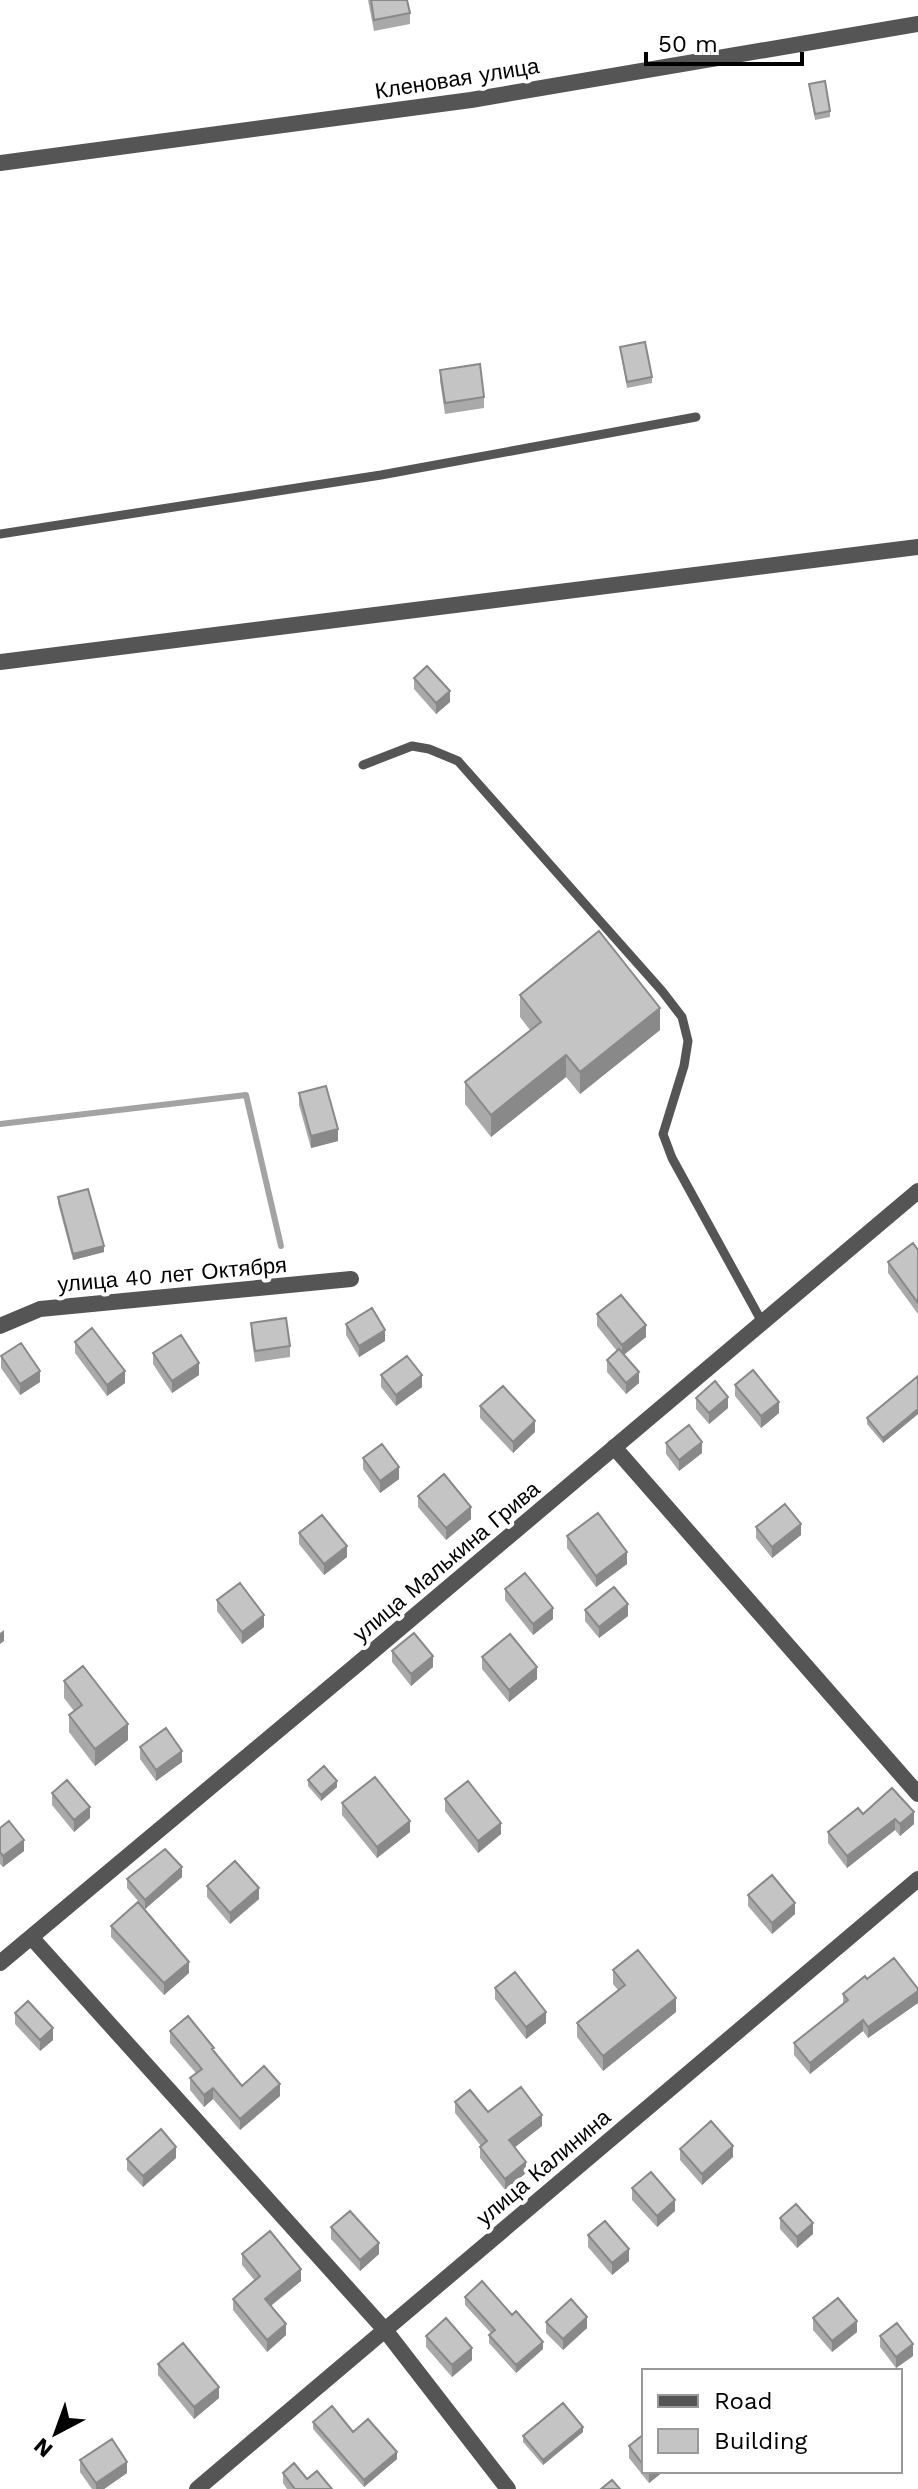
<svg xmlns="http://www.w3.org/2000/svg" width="918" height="2489" viewBox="0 0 918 2489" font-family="'Work Sans',sans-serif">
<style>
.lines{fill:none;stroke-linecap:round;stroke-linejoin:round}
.stream{stroke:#a3a3a3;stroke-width:6}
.lane{stroke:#555;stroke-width:9}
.street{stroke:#555;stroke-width:16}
.wall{fill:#a9a9a9}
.shaded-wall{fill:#898989}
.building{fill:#c4c4c4;stroke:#898989;stroke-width:2}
.labels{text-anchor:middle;stroke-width:8;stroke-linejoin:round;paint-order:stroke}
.street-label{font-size:22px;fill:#000;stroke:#fff}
</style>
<rect width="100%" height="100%" fill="#fff"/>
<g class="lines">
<path class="stream" d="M0,1124l246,-29 35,151"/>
<path class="lane" d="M0,534l381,-59 315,-58
M363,765l49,-19 17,3 29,12 204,230 20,26 6,24 -4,25 -21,68 9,24 90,164"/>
<path class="street" d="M0,163l471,-63 447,-76
M0,662l918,-115
M0,1326l40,-17 311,-30
M614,1447l304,347
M31,1937l354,393 123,159
M0,1963l360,-301 558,-471
M197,2489l721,-610"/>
</g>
<path class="wall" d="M368,0h39l3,13v11l-36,7z
M809,84l21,27v6l-15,3z
M620,347l32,30v6l-25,5z
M440,370l44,27v11l-39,6 -5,-33z
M414,678l36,24 -14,12 -22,-25z
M520,995l140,35 -80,64 -14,-17 -75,60 -26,-33v-22l65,-52 -10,-13z
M299,1093l39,48 -27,7 -12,-43z
M58,1197l46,55 -31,8 -15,-57z
M918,1250v64l-30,-41v-11z
M597,1314l49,23 -22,18 15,28 -13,11 -19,-22v-12l10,-9 -20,-25z
M251,1323l39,23v11l-35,5 -4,-28z
M346,1324l39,17 -26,16 -13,-22z
M75,1342l50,41 -18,13 -32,-43z
M153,1353l46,22 -27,18 -19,-29z
M1,1356l39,26 -20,13 -19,-27z
M381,1375l41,12 -26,19 -15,-19z
M918,1376v38l-35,29 -16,-19v-6z
M735,1385l44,28 -18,15 -26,-32z
M696,1398l32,10 -19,16 -13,-15z
M480,1406l55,26 -22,21 -33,-35z
M666,1443l36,10 -23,18 -13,-17z
M363,1458l36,21 -19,14 -17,-24z
M418,1496l53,23 -25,21 -28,-33z
M756,1527l45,8 -29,23 -16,-20z
M299,1533l48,24 -23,18 -25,-31z
M567,1536l60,28 -31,23 -29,-39z
M505,1589l48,30 -20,16 -28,-35z
M217,1600l47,27 -22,17 -25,-33z
M585,1610l43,6 -29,22 -14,-17z
M392,1651l41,16 -22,19 -19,-24z
M482,1657l55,22 -28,23 -27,-33z
M64,1681l64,59 -33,26 -26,-34v-17l5,-4 -10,-13z
M140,1747l42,15 -26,19 -16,-22z
M308,1780l29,7 -16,14 -13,-15z
M892,1788l22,36 -14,12 -5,-6 -48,38 -19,-25v-11l35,-18z
M52,1793l38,25 -16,14 -22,-27z
M445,1799l56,35 -23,19 -33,-42z
M342,1803l68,29 -33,26 -35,-43z
M0,1828l24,23 -21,16 -3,-3z
M182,1877l-37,32 -18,-21v-9z
M207,1886l52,13 -29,25 -23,-27z
M748,1895l47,19 -23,20 -24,-28z
M111,1926l78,47 -25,22 -53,-58z
M613,1970l63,42 -73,59 -26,-34v-14l41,-33 -5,-6z
M867,1979l51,10v14l-50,35 -5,-7 -53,43 -16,-19v-12l49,-39v-10z
M495,1988l51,35 -20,16 -31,-40z
M15,2013l38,27 -13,11 -25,-27z
M170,2031l44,21 28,34 38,10 -40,34 -27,-31 -9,8 -14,-17v-12l6,-5 -26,-30z
M455,2102l87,24 -28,21 12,26 -21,17 -25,-32v-11l1,-1 -26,-33z
M680,2149l53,8 -31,28 -22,-25z
M176,2158l-33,29 -16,-17v-11z
M632,2188l43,23 -18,16 -25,-27z
M780,2218l33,16 -16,14 -17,-19z
M331,2227l48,27 -19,17 -29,-32z
M588,2235l41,26 -17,14 -24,-28z
M242,2254l59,27 -30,25 15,29 -19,17 -34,-42v-11l22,-18 -13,-16z
M465,2297l47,18 31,34 -27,24 -27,-30v-8l2,-2 -26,-28z
M813,2318l44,14 -25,20 -19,-22z
M546,2322l41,6 -24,22 -17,-17z
M426,2336l46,24 -20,17 -26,-30z
M880,2336l33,20 -17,12 -16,-21z
M158,2364l61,34 -25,21 -36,-44z
M313,2422l40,10 44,27 -33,28 -51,-58z
M583,2432l-40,33 -20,-23v-6z
M644,2434v37h20l-15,12 -20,-25v-12z
M80,2460l47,13 -23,16h-12l-12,-17z
M283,2473l24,6 25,10h-45l-4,-6z"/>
<path class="shaded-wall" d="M450,691v11l-14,12v-11z
M660,1008v22l-80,64v-22z
M566,1055v22l-75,60v-22z
M338,1129v12l-27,7v-12z
M104,1246v6l-31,8v-6z
M646,1325v12l-24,19v-11z
M385,1330v11l-26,16v-11z
M199,1363v12l-27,18v-12z
M40,1371v11l-20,13v-11z
M125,1371v12l-18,13v-11z
M639,1372v11l-13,11v-11z
M422,1375v12l-26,19v-11z
M728,1397v11l-19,16v-11z
M779,1402v11l-18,15v-12z
M918,1409v5l-35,29v-5z
M535,1421v11l-22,21v-11z
M702,1442v11l-23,18v-11z
M399,1467v12l-19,14v-12z
M471,1507v12l-25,21v-12z
M801,1524v11l-29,23v-11z
M347,1546v11l-23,18v-11z
M627,1552v12l-31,23v-11z
M628,1604v12l-29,22v-11z
M553,1608v11l-20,16v-11z
M264,1615v12l-22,17v-12z
M4,1630v11l-4,3v-11z
M433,1656v11l-22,19v-12z
M537,1667v12l-28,23v-12z
M128,1724v16l-33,26v-17z
M182,1751v11l-26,19v-11z
M337,1781v6l-16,14v-6z
M90,1807v11l-16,14v-12z
M914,1812v12l-14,12v-12z
M895,1819v11l-48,38v-12z
M410,1821v11l-33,26v-11z
M501,1823v11l-23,19v-12z
M24,1840v11l-21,16v-11z
M182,1867v10l-37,32v-9z
M259,1888v11l-29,25v-11z
M795,1903v11l-23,20v-11z
M189,1962v11l-25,22v-12z
M918,1991v12l-50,35v-11z
M676,1998v14l-73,59v-15z
M546,2012v11l-20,16v-12z
M863,2020v11l-53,43v-11z
M53,2028v12l-13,11v-11z
M280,2084v12l-40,34v-11z
M213,2088v11l-9,8v-12z
M542,2115v11l-33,26v-12z
M733,2146v11l-31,28v-11z
M176,2147v11l-33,29v-11z
M526,2162v11l-21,17v-11z
M675,2200v11l-18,16v-11z
M813,2223v11l-16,14v-11z
M379,2243v11l-19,17v-11z
M629,2249v12l-17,14v-12z
M301,2269v12l-36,29v-11z
M587,2317v11l-24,22v-11z
M857,2321v11l-25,20v-11z
M286,2324v11l-19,17v-12z
M543,2342v7l-27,24v-8z
M913,2344v12l-17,12v-11z
M472,2348v12l-20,17v-12z
M219,2387v11l-25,21v-12z
M583,2427v5l-40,33v-5z
M397,2452v7l-33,28v-7z
M127,2462v11l-23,16h-8v-6z
M649,2471h15l-15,12z"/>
<path class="building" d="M371,0h36l3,13 -36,7z
M825,81l5,30 -15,3 -6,-30z
M645,342l7,35 -25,5 -7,-35z
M480,364l4,33 -39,6 -5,-33z
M427,666l23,25 -14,12 -22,-25z
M599,931l61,77 -80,64 -14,-17 -75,60 -26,-33 76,-60 -21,-27z
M326,1086l12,43 -27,7 -12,-43z
M88,1189l16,57 -31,8 -15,-57z
M913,1243l5,7v53l-30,-41z
M621,1295l25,30 -24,20 -25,-31z
M372,1308l13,22 -26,16 -13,-22z
M286,1318l4,28 -35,5 -4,-28z
M92,1328l33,43 -18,14 -32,-43z
M181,1335l18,28 -27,18 -19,-28z
M21,1343l19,28 -20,13 -19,-28z
M619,1349l20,23 -13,11 -19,-23z
M407,1356l15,19 -26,20 -15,-20z
M753,1370l26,32 -18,14 -26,-31z
M918,1376v33l-35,29 -16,-20z
M715,1381l13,16 -19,16 -13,-15z
M503,1386l32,35 -22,21 -33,-36z
M689,1425l13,17 -23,18 -13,-17z
M382,1444l17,23 -19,14 -17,-23z
M444,1474l27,33 -25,21 -28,-32z
M785,1504l16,20 -29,23 -16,-20z
M598,1513l29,39 -31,24 -29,-40z
M322,1515l25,31 -23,18 -25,-31z
M525,1573l28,35 -20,16 -28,-35z
M240,1583l24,32 -22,17 -25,-32z
M614,1587l14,17 -29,23 -14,-17z
M414,1633l19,23 -22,18 -19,-23z
M510,1634l27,33 -28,23 -27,-33z
M83,1666l45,58 -33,25 -26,-34 13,-10 -18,-24z
M166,1728l16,23 -26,19 -16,-23z
M324,1766l13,15 -16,14 -13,-15z
M375,1777l35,44 -33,26 -35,-44z
M67,1780l23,27 -16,13 -22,-27z
M468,1781l33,42 -23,18 -33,-42z
M892,1788l22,24 -14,12 -5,-5 -48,37 -19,-24 30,-24 5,6z
M9,1821l15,19 -21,16 -3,-4v-24z
M165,1849l17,18 -37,33 -18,-21z
M235,1861l24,27 -29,25 -23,-27z
M772,1875l23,28 -23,20 -24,-28z
M138,1902l51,60 -25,21 -53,-57z
M638,1950l38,48 -73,58 -26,-33 48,-38 -12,-15z
M894,1958l24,31v2l-50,36 -5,-7 -53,43 -16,-20 54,-43 -5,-6 22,-18 2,3z
M515,1972l31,40 -20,15 -31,-39z
M28,2001l25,27 -13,12 -25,-27z
M188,2016l26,32 -2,1 30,37 22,-20 16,18 -40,35 -27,-31 -9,7 -14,-17 12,-9 -32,-38z
M521,2087l21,28 -33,25 17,22 -21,17 -25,-32 7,-6 -32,-39 15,-12 18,22z
M711,2121l22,25 -31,28 -22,-25z
M161,2129l15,18 -33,29 -16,-17z
M651,2172l24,28 -18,16 -25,-28z
M796,2204l17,19 -16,14 -17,-19z
M350,2211l29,32 -19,17 -29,-33z
M605,2221l24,28 -17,14 -24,-28z
M270,2231l31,38 -36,30 21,25 -19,16 -34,-41 27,-23 -18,-22z
M482,2281l30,34 4,-4 27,31 -27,23 -27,-30 6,-5 -30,-33z
M838,2298l19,23 -25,20 -19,-23z
M571,2299l16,18 -24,22 -17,-17z
M446,2318l26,30 -20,17 -26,-29z
M897,2323l16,21 -17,13 -16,-21z
M183,2343l36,44 -25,20 -36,-43z
M563,2403l20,24 -40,33 -20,-24z
M332,2406l21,26 15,-13 29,33 -33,28 -51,-58z
M644,2434v32l-15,-20z
M112,2439l15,23 -31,21 -16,-23z
M294,2463l13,16 10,-8 15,18h-37l-12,-16z
M612,2480l8,9h-19z"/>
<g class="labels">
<g class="street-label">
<text transform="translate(457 78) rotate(-9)" y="8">Кленовая улица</text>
<text transform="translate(172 1274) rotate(-5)" y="8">улица 40 лет Октября</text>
<text transform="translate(446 1561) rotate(-40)" y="8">улица Малькина Грива</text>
<text transform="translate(543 2167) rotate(-40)" y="8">улица Калинина</text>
</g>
</g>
<rect x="642" y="2369" width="260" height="104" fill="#ffffff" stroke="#999999" stroke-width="2"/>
<rect x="658" y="2395" width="40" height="12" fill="#555555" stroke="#999999" stroke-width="2"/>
<text x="714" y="2409" font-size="24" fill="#000000">Road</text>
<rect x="658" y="2429" width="40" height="24" fill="#c4c4c4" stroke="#999999" stroke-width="2"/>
<text x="714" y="2449" font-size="24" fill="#000000">Building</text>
<g transform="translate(56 2433) rotate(221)" stroke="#ffffff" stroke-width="6" paint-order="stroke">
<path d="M0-6L14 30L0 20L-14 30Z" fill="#000000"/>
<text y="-12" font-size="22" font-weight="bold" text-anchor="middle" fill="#000000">N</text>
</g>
<path d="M646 52v12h156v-12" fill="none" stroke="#000000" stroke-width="4"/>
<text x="658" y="52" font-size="24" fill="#000000" stroke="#ffffff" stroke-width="6" paint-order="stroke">50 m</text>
</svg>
